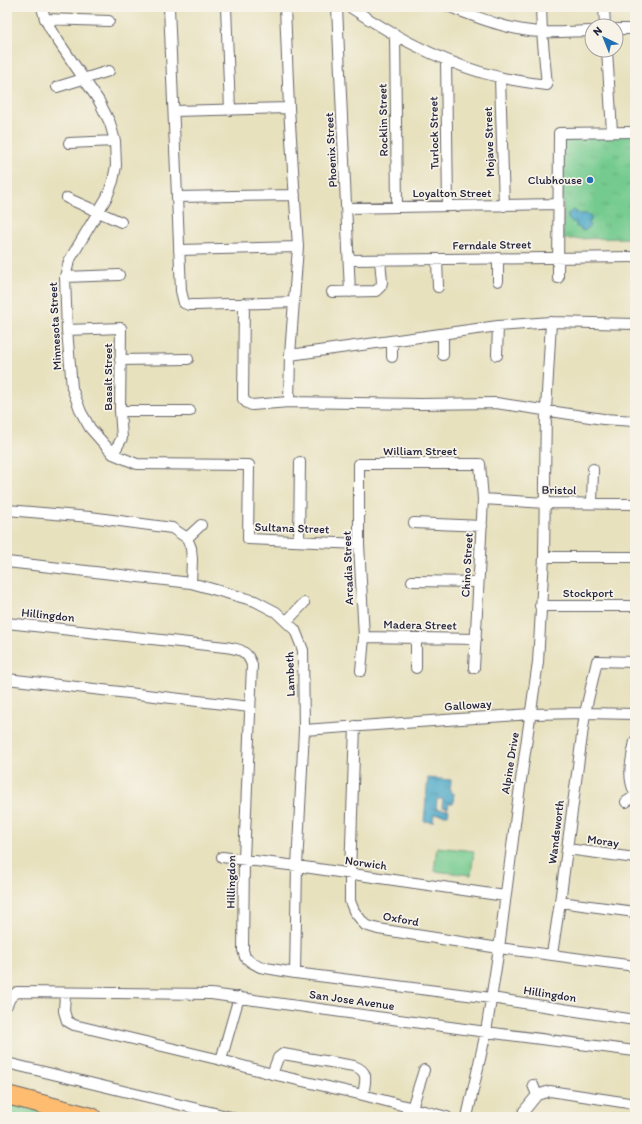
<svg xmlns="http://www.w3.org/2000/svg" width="642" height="1124" viewBox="0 0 642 1124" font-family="Itim,sans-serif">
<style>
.grass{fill:url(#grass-tufts);stroke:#4c7665}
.garden{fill:#75cb8f;stroke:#4c7665}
.water{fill:url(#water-ripples);stroke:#366482}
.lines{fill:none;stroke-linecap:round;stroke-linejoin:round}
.street-casing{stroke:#676569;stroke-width:12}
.highway-casing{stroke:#676569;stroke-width:20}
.street{stroke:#fff;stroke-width:10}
.highway{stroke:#febc70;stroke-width:18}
.poi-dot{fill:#1f6fb2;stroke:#f7f3e8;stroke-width:1.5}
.labels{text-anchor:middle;stroke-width:3.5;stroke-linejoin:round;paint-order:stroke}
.street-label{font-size:12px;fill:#22223b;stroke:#f7f3e8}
.poi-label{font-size:12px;fill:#22223b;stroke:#f7f3e8;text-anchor:end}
</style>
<defs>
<pattern id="grass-tufts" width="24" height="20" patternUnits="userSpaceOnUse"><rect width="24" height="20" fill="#75cb8f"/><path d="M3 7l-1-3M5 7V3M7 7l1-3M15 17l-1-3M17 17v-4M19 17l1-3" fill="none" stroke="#65ae7c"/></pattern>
<pattern id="water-ripples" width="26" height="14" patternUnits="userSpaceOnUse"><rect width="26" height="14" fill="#4aa7c8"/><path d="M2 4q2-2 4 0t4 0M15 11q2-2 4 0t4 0" fill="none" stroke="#3d88a4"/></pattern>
</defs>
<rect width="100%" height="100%" fill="#f7f3e8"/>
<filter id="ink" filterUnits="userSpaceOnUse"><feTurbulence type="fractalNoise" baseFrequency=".025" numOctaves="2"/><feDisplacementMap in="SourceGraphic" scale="8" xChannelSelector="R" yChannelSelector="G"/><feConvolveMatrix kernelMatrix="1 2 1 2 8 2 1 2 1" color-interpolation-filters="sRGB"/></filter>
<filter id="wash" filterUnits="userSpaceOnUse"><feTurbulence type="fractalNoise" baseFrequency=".012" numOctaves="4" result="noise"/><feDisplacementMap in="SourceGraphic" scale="16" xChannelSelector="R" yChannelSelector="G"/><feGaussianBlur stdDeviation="0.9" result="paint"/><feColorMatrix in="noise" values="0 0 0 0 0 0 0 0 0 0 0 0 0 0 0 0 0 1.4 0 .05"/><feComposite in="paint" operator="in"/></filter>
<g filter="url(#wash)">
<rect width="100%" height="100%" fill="#e7e1be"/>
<path class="grass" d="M635,133v105l-72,1v-105z
M7,1100l66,17h-66z"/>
<path class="garden" d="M437,847l37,4 -3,24 -37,-4z"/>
<path class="water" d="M574,210l5,4h9l3,3v4l-3,2 2,3 -6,5 -3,-1 -2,-3h-3v-5h-4l-4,-3v-5z
M428,778l23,2 -1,13h4l-1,10h-4l-1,5 -6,-1 1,-8h-6l-1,10 13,1 -1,5 -14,-1 -1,8 -9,-1z"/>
</g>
<g filter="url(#ink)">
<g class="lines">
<defs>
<path id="street" d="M42,7l3,12 7,13 47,69 11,22 5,18 1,25 -3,15 -6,16 -38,64 -4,16 2,53 4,46 1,12 9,24 9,16 23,26 24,10 112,1 -1,74 111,5
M169,7l12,284 3,12 5,2h8l97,-3
M226,7l4,103
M285,7l4,101 9,139 -8,108 -1,47
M337,7l13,285
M350,7c45,30 96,58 149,70 16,4 32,6 48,8l-5,-53 -1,-25
M450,7c29,11 61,24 92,25 17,1 34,-1 50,-1
M604,7l1,19
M45,19l64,2
M616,29h19
M395,34l2,172
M607,50l5,82
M446,60l2,145
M500,78l4,128
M57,87l52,-16
M174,111l115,-3
M69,143l46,-2
M177,197l118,-2
M67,198l54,24
M347,208l211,-4
M179,250l119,-3
M437,259l1,28
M349,260l286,-3
M65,277l54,-2
M558,278l1,-145 76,-1
M498,281v-23
M332,292l44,-1 5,-5 1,-4 -2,-22
M244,303l-1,96 4,4 5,2 37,-3 131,2 76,-1 107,16 32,2
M67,330l54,-2 -1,83 2,27 -9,16
M443,335v20
M290,355l208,-29 53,-4 84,2
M497,355l1,-29
M392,357v-15
M120,360l68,-1
M120,411h70
M483,499l62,4 90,1
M592,503l1,-34
M7,510l83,7 82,11 15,10 4,10 1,12 -1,23
M414,523l68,3
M187,538l14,-13
M299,541l1,-79
M544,557h91
M7,562l184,21 64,18 21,11 19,18 8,20 1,80 -7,136 -2,107
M412,581l66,1
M540,606h95
M287,621l17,-18
M7,623l218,24c14,2 22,3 27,18l-8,194 -1,91 2,7 6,5 9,5 35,6 196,25 144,22
M364,637l112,2
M416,668v-29
M361,671l3,-34 -5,-93v-80h121l3,35 -9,169
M7,679l243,28
M355,726l-5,148v27l4,10 11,14 13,4 121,19 136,18
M304,730l227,-16 54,-1 50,1
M635,741c-3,17 -9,35 0,52
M626,802l9,-6
M567,849l68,9
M222,857l75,9 208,30
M560,902l75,10
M552,954l8,-52 25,-189 12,-52 38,1
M65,994l-1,17 3,10 7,4 147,35 51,14 91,21 84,22
M7,1005l3,-7 7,-6 194,2 275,38 149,19
M221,1060l18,-63
M7,1063l224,54
M272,1074l6,-16 5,-4 71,12c16,6 11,15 9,29
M533,1085l4,10
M412,1108l12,-38
M467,1117l19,-85 13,-84 18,-140 21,-146 6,-105 2,-147 5,-88
M522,1117l2,-6 13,-16 13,-4 85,13"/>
<path id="highway" d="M7,1095l85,22"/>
</defs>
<use href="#street" class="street-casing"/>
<use href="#highway" class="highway-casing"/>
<use href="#street" class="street"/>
<use href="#highway" class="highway"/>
</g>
</g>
<circle class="poi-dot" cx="590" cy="180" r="4"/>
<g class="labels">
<g class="street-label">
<text transform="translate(383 120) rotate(-91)" y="4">Rocklin Street</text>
<text transform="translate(434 133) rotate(-91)" y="4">Turlock Street</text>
<text transform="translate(489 142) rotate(-92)" y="4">Mojave Street</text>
<text transform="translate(331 150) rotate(-93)" y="4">Phoenix Street</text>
<text x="452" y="197">Loyalton Street</text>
<text transform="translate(492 245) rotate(-1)" y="4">Ferndale Street</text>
<text transform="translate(55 326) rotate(-93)" y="4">Minnesota Street</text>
<text transform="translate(108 377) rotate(-90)" y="4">Basalt Street</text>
<text x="420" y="455">William Street</text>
<text transform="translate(559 490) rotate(1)" y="4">Bristol</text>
<text transform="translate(292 528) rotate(2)" y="4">Sultana Street</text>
<text transform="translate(467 565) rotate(-87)" y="4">Chino Street</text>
<text transform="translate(348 568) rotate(-92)" y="4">Arcadia Street</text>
<text x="588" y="597">Stockport</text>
<text transform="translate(48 615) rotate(6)" y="4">Hillingdon</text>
<text transform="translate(420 625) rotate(1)" y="4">Madera Street</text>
<text transform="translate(290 674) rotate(-92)" y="4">Lambeth</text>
<text transform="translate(468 705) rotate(-4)" y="4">Galloway</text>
<text transform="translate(510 763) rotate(-81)" y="4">Alpine Drive</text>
<text transform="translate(556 832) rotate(-83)" y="4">Wandsworth</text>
<text transform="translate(603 841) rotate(8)" y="4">Moray</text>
<text transform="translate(366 863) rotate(8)" y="4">Norwich</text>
<text transform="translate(231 882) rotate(-89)" y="4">Hillingdon</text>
<text transform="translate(401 919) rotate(10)" y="4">Oxford</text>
<text transform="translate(550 994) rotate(9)" y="4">Hillingdon</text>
<text transform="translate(352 1000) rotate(8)" y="4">San Jose Avenue</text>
</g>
<g class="poi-label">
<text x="582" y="184">Clubhouse</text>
</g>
</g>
<rect width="642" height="1124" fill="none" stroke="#f7f3e8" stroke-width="24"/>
<g transform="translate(604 38) rotate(317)"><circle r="19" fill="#f7f3e8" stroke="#a29fa3"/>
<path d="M0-3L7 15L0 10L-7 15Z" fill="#1f6fb2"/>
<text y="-6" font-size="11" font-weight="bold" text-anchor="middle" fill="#22223b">N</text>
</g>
</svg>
